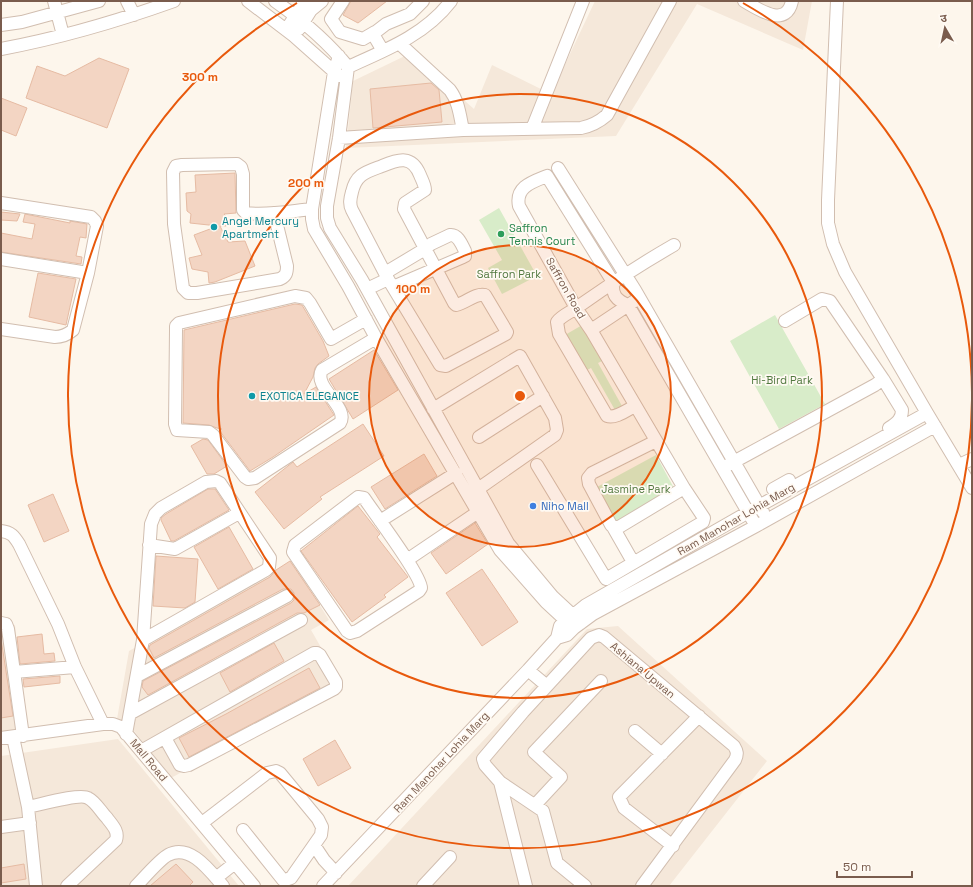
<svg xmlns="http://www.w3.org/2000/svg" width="973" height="887" viewBox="0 0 973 887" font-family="'Space Grotesk','Noto Sans Devanagari',sans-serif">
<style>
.residential{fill:#f5e8da}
.green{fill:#d8ecc9}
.building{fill:#f3d5c3;stroke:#e6bba3}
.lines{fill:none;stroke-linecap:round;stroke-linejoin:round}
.minor-casing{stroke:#d1beb0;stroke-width:14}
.minor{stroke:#fff;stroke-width:12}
.ring{fill:none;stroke:#e8590c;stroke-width:2}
.culture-dot{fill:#0f9aa8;stroke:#fffaf3;stroke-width:1.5}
.leisure-dot{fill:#2e9e5b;stroke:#fffaf3;stroke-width:1.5}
.shop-dot{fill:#3f7fe0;stroke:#fffaf3;stroke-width:1.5}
.labels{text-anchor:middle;stroke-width:3.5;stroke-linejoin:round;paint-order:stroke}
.culture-label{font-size:11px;fill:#0d838f;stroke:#fffaf3;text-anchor:start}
.leisure-label{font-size:11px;fill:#27864d;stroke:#fffaf3;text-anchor:start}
.park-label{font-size:11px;fill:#537a41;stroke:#fffaf3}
.street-label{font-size:11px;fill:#7a5c4d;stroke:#fffaf3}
.shop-label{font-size:11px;fill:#366cbe;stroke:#fffaf3;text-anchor:start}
.centre{fill:#e8590c;stroke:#fffaf3;stroke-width:2}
.ring-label{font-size:12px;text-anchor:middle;font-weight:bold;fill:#e8590c;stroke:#fffaf3;stroke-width:3.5;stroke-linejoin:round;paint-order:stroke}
</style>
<rect width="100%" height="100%" fill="#fdf6ec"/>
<path class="residential" d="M595,1h217l-9,49 -106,-46 -81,132 -270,12 7,-67 58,-28 63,56 18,-44 59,29z
M292,561l37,59 -18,10 31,54 -171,94 -40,-51 -14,-8 12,-68z
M15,625l11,104 -25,3v-105z
M618,626l149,135 -98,125h-321l239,-257z
M118,739l121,147h-238v-130z"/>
<path class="green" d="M499,208l38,68 -35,18 -14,-26 14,-8 -23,-40z
M775,315l50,89 -46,25 -49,-88z
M584,324l20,36 -6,3 24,43 -7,4 -24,-42 -6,3 -20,-36z
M656,455l19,35 -59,32 -19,-35z"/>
<path class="building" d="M351,1h36l-29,22 -15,-8z
M99,58l30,11 -22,59 -81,-30 11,-32 28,10z
M431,83l8,7 3,32 -69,6 -3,-39z
M1,98l26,10 -11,28 -15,-6z
M235,173l1,40 -12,1 7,8 -5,4h-6l8,16 17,-1 10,25 -40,16 -6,1 -1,-11 -16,-3 -3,-11 13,-3 -8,-20 24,-9 -28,-3 1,-9 -4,-3 -1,-18 10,-1 -1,-17z
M1,212l19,2 -3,7 -16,-1z
M25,214l45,9v-2l17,3 -1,14 -6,-1 -4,19 6,1 -1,7 -80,-12v-19l31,6 3,-15 -12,-2z
M38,273l38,6 -10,46 -37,-8z
M295,304l7,1 21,36 6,15 -11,8 -3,4 -2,9 -9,17 12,-7 18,28 -61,42 -23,14 -31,-41 3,-1 -5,-1 -8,-3 -26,-2 1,-93z
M374,350l24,40 -45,29 -24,-40z
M363,424l21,32 -64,41 2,2 -38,30 -29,-37 38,-30 4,5z
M203,439l5,1 19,26 -13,8h-7l-16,-28z
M424,454l13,22 -52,33 -14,-22z
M208,489h7l14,21 -55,31h-3l-10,-21v-2l5,-4z
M53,494l16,37 -25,11 -16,-37z
M358,506l22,28 -3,3 31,40 -24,18 2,2 -34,25 -51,-71z
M475,523l13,21 -42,30 -15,-21z
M229,527l24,42 -35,20 -24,-42z
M156,556l42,3 -3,43 -10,6 -32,-2z
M290,561l30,44 -16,8h-7l-149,82 -6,-8 1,-6 148,-78 3,-3v-7l-3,-4h-8l-129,69 -5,-10 1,-3 120,-68 6,-7z
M482,569l36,53 -36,24 -36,-53z
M42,634l2,20 10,-1 1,8 -35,3 -3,-27z
M1,639l12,77 -12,2z
M274,643l10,18 -54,31 -10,-19z
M309,668l11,20 -131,69 -10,-19 47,-24z
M60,676v7l-36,4 -1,-8z
M335,740l16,28 -33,18 -15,-27z
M24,864l2,15 -25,4v-15z
M176,864l17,18 -4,4h-39z"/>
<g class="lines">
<defs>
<path id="minor" d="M54,1l9,34
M127,1l7,14
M248,1l46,35 45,40
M275,1c27,19 52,40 73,66l-9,71 -12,68v12l3,10 32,52 146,263 45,54 28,26
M343,1l-12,18 9,13 23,7 12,-7
M744,1c14,8 42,28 48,0
M837,1l-9,199v23l5,21 12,28 82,141 45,75
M1,25l21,-3 77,-21
M299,29l12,-19 11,-9
M286,30l19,-29
M400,44l50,46c9,12 10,27 13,40
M1,49c59,-11 117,-28 173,-48
M383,51l-10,-17 13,-10 24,-10 13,-13
M339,56l-5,16 -22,137v10l2,10 34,57 28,52 124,212 46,52 28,26
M348,67c38,-17 77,-32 103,-66
M532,129l51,-128
M339,138l124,-8 118,-2c10,-2 18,-6 26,-13l63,-114
M558,168l77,122 128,222
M1,203l90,14 4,4 2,5 -9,47 -15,57c-6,5 -11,7 -18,7l-54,-8
M274,213l13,53c0,7 -1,10 -7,13l-83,14h-9l-5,-5 -9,-64 -1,-52 3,-6 6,-1 55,-1 4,3 2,7v36l3,3c21,3 45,-2 66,-4
M1,259l87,14
M385,273l40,-24 6,-5 19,-9c8,-1 12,10 15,16v5l-2,1 -70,30
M367,289l21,-10 -36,-69c-3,-6 -2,-11 0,-18 4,-18 14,-20 30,-26 17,-7 30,-11 38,9 2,5 5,10 5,15l-20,13 -1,6 50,94 2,2c10,-2 19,-12 29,-10l22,37 -1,2 -60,32 -6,-1 -52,-86
M639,298l-48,32 -15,-22 -57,-102c-4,-19 13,-24 28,-30l66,106c-1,13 3,18 15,23l128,221
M366,319l-35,20 -21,-36 -4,-5 -11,-2 -116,27 -3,3v4l-1,94 2,6 32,2 4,3 32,42 3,2 7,-1 85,-55c10,-16 -28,-36 -18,-53l54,-32
M591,330l93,158 -65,39h-6l-2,-2 -22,-41 -1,-6 4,-5 64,-32
M883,379l19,31c0,9 -5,13 -13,18
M635,406c-8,4 -20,13 -28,10l-48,-82 -2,-12c5,-7 15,-10 22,-16 31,-22 62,-42 95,-61
M433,409l87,-53 35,62 2,12 -2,5 -77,54
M479,437l64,-41
M537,465l69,114 97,-57 1,-4 -20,-30
M728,465l147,-80 8,-6 -53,-78 -8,-2 -37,22
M959,465l13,-6
M773,489l16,-9
M358,497l6,1c10,15 57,77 57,90l-2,3 -62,40 -7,2 -3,-2 -54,-79 2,-7z
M380,521l76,-48
M613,527l20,35
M1,531c10,1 13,5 18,13l39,80 17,43 28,57
M149,545l26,4 64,-36
M407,560l71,-48
M1,623l5,1 2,5 15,107
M557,638l10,-3 7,-7 19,-14 163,-88 179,-100
M528,670l19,16
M14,672l61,-5
M137,676l150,-80
M131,713l170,-93
M635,731l27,23
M126,734l17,-94 8,-116 4,-10 6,-6 45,-26 10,-1 4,2 50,75 -1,9 -3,3 -123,70
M13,737l15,70 8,79
M1,738l102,-14h10l8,3 133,159
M141,751l173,-98h3l3,2 16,27v5l-2,2 -145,76 -5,1 -4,-1 -15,-27
M500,782l43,29 14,52 28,23
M535,805l26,-28 -27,-25 67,-71
M28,807c11,-2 52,-14 60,-9 8,4 13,14 19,20 5,7 12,13 9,22l-49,46
M202,823l65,-50 9,-2 4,2 38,46 4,8 -1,8 -30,43 -6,2h-2l-40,-50
M1,827l29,-4
M314,845l10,15 12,13
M673,846l-49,-38 -5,-11 80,-81
M216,878l19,-15
M136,886c7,-7 24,-27 32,-31 22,-12 42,16 55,31
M323,886l205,-216 29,-32 3,-12 26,-21 173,-99 168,-93
M423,886l27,-29
M526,886l-26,-104 -15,-17 -2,-6 40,-47 68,-74 8,-3 5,2 130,109c3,5 4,8 1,14l-93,126"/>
</defs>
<use href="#minor" class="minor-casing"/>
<use href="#minor" class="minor"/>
</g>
<circle cx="520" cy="396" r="151" fill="#e8590c" fill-opacity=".12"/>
<g class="ring">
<circle cx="520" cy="396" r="151"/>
<circle cx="520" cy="396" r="302"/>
<path d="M972 400A452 452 0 1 1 297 3M743 3A452 452 0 0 1 972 392"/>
</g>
<g class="culture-dot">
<circle cx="214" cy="227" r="4"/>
<circle cx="252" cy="396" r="4"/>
</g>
<circle class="leisure-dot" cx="501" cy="234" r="4"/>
<circle class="shop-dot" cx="533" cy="506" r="4"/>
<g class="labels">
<g class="culture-label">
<text x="222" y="225">Angel Mercury<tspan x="222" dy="13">Apartment</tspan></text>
<text x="260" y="400">EXOTICA ELEGANCE</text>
</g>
<g class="leisure-label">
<text x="509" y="232">Saffron<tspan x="509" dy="13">Tennis Court</tspan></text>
</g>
<g class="park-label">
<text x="509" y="278">Saffron Park</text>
<text x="782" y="384">Hi-Bird Park</text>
<text x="636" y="493">Jasmine Park</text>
</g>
<g class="street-label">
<text transform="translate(566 288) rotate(60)" y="4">Saffron Road</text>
<text transform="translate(736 519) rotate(-30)" y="4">Ram Manohar Lohia Marg</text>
<text transform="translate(643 670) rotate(40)" y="4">Ashiana Upwan</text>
<text transform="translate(149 760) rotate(50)" y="4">Mall Road</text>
<text transform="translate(441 762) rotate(-47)" y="4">Ram Manohar Lohia Marg</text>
</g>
<g class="shop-label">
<text x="541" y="510">Niho Mall</text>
</g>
</g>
<circle cx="520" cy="396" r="6" class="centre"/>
<g class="ring-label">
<text x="200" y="81">300 m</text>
<text x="306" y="187">200 m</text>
<text x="413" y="293">100 m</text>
</g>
<rect width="973" height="887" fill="none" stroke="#7a5c4d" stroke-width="4"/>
<g transform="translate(945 28) rotate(351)" stroke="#fffaf3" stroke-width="3" paint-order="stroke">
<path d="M0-3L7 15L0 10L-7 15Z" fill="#7a5c4d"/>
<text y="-6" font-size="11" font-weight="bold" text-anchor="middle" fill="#7a5c4d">उ</text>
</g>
<path d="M837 871v6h75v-6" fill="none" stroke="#7a5c4d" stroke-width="2"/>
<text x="843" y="871" font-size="12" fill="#7a5c4d" stroke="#fffaf3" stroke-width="3" paint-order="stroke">50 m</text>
</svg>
